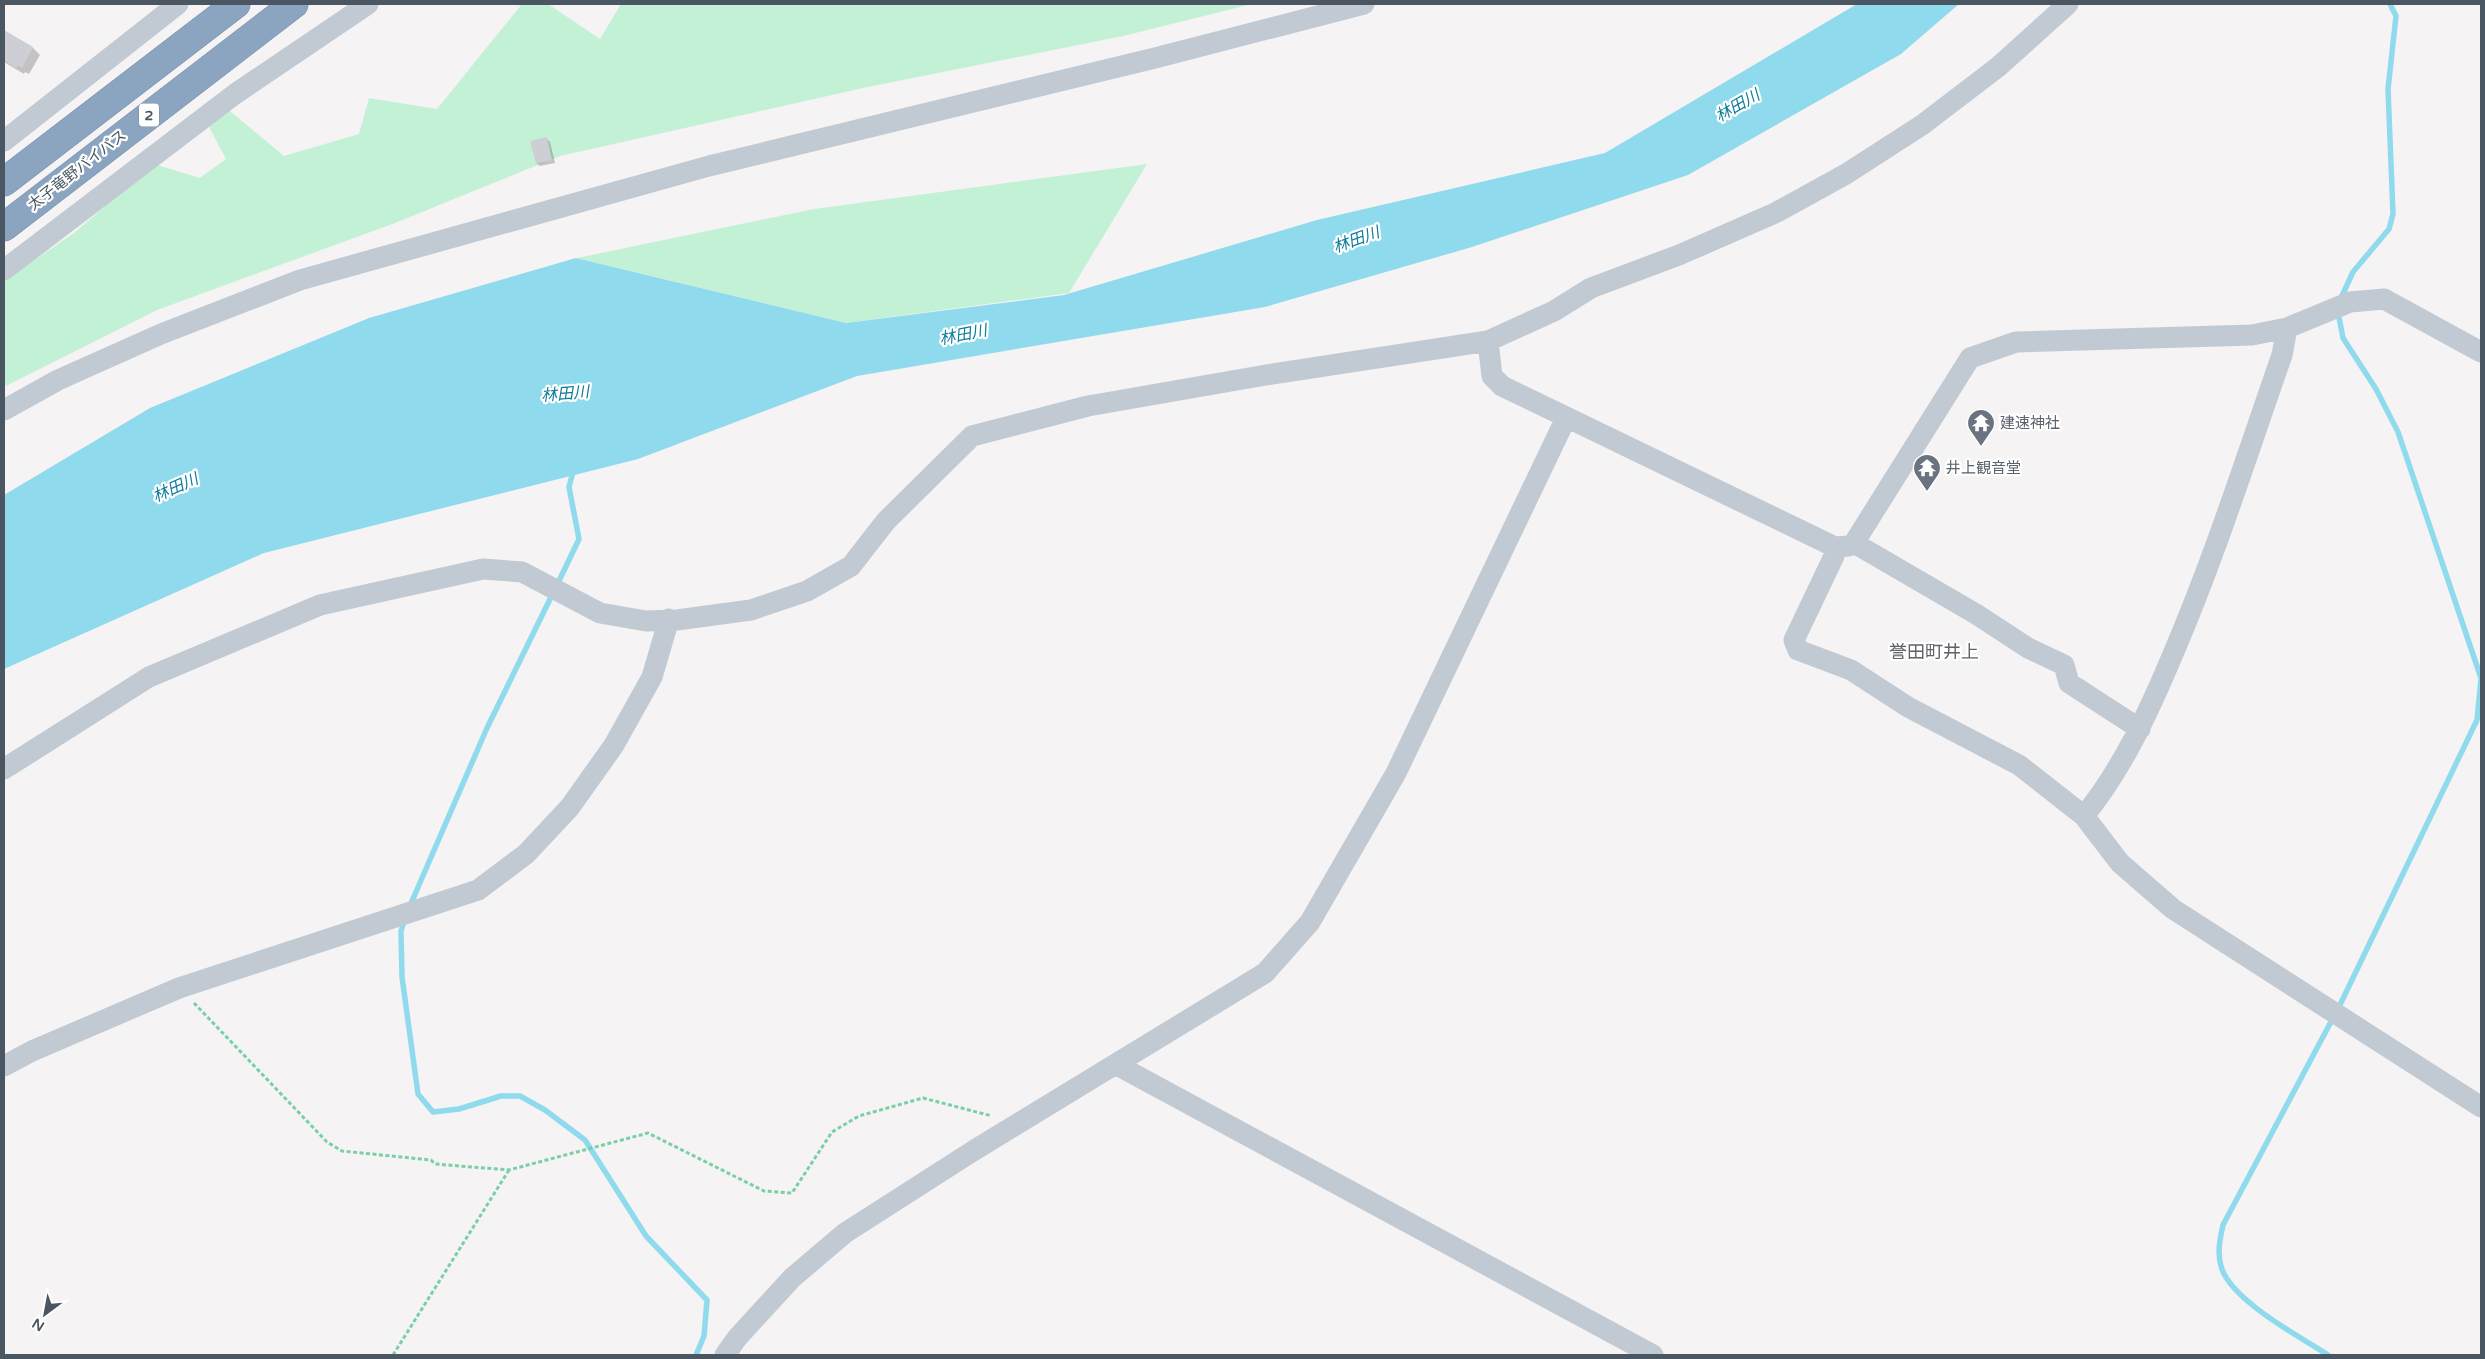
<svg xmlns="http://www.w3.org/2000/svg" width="2485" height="1359" viewBox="0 0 2485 1359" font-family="'Varela Round','Noto Sans JP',sans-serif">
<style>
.green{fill:#c3f1d5}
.water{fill:#90daee}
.shadow{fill:#0003}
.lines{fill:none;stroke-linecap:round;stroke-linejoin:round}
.stream{stroke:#90daee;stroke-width:5.5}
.building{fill:#cdcfd5}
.highway-casing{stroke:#7690ad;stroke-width:29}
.path{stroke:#7ad0a6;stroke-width:3;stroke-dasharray:4 2.5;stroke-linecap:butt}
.street{stroke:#c1cad2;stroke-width:21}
.highway{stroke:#8ba5c1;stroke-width:28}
.labels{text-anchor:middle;stroke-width:4.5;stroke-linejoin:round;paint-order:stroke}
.shield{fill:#fff;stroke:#808990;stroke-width:1}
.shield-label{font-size:14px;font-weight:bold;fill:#4a5661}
.street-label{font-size:15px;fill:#4a5661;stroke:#fff}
.worship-label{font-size:15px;fill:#5b616d;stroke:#fff;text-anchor:start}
.water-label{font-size:16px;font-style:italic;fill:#0c7c9b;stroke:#fff}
.quarter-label{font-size:18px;fill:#5f6368;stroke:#fff}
</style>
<rect width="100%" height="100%" fill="#f5f3f3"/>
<path class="green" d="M522,4h26l52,35 21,-35h631l-129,32 -260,52 -303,68 -165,67 -238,87 -153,77v-106l70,-48 80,-69 46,14 26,-19 -18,-34 17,-18 59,49 75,-22 10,-36 68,11z
M1147,164l-78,129 -223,30 -269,-65 237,-49z"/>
<path class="water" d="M1857,4h102l-58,50 -213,121 -216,72 -207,60 -408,69 -219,83 -374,94 -260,116v-174l146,-87 219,-90 207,-60 270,65 218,-28 253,-75 288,-67z"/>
<path class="shadow" d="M4,32l29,16 7,7 -11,19 -4,-2 -1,2 -20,-12z
M546,138l4,4 5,21 -15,3 -3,-3z"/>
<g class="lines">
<path class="stream" d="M2341,298l12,-26 36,-43 4,-15 -5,-125 8,-73 -6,-12
M2338,312l5,26 33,51 22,43 83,246
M557,585l22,-46 -10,-52 5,-19
M409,908l78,-180 66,-135
M405,919l-4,12 1,46 16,117 15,18 26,-3 42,-13h19l25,14 40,30 61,96 61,64 -3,36 -8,19
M2338,1009l139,-289 4,-41
M2328,1355c-28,-18 -99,-56 -107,-89 -4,-14 -1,-27 2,-41l110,-207"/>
</g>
<path class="building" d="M4,30l29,17 -11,21 -4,-3 -2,3 -12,-8z
M547,137l5,23 -16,4 -6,-23z"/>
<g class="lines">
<defs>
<path id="highway" d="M4,182l232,-178
M4,227l290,-223"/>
</defs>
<use href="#highway" class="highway-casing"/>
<path class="path" d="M194,1003l133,139 15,9 89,9 4,4 74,6 139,-37 116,58 28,2 40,-61 27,-16 64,-18 69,18
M393,1355l116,-185"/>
<path class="street" d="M4,141l174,-137
M4,270l231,-176 133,-90
M1488,341l4,35 10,10 333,161 14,-1 5,-3 116,-185 46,-16 236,-7 35,-7 63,-26 34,-3 97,53
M4,410l54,-30 103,-46 139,-54 409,-114 446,-108 209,-54
M1854,543l122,71 52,34 36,17 5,18 71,46
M1835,547l-1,9 -40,84 4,10 53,20 57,37 111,58 65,51 36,47 53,46 308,198
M4,769l145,-92 171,-72 163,-36 39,3 78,41 46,8 31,-1 74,-10 56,-19 44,-25 35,-45 86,-85 116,-30 178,-31 222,-34 66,-30 37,-23 88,-33 98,-43 69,-38 76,-49 76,-58 70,-63
M2084,816c39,-48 65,-105 89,-162 42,-98 74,-199 109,-299l5,-27
M1117,1065l536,290
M4,1066l28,-15 147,-63 299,-98 48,-36 44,-47 44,-62 38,-68 17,-58
M725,1355l12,-17 55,-60 53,-45 128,-82 292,-178 45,-51 86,-149 170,-355"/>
<use href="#highway" class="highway"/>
</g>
<defs>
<symbol id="temple-pin" viewBox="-11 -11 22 30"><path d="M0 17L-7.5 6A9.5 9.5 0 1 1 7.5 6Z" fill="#6b7280" stroke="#fff"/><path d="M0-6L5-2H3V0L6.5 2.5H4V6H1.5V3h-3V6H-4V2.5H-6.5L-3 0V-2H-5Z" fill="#fff"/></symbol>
</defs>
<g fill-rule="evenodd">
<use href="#temple-pin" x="1965" y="407" width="32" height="43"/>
<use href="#temple-pin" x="1911" y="452" width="32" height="43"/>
</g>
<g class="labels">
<rect class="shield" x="139" y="103.5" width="20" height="23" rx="4"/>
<g class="shield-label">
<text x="149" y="120">2</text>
</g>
<g class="street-label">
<text transform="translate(77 170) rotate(-38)" y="5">太子竜野バイパス</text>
</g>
<g class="worship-label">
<text x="2000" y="428">建速神社</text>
<text x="1946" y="473">井上観音堂</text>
</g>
<g class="water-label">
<text transform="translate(1737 105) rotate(-30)" y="6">林田川</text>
<text transform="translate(1356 239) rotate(-20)" y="6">林田川</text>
<text transform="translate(963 334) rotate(-11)" y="6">林田川</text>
<text transform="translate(565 393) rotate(-5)" y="6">林田川</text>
<text transform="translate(175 487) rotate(-24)" y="6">林田川</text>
</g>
<g class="quarter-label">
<text x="1934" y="658">誉田町井上</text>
</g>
</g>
<rect width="2485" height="1359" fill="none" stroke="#4a5661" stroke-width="10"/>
<g transform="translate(45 1314) rotate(212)" stroke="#ffffff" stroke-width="4" paint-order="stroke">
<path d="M0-4L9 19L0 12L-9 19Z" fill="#4a5661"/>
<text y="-8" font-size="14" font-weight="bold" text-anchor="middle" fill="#4a5661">N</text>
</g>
</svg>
